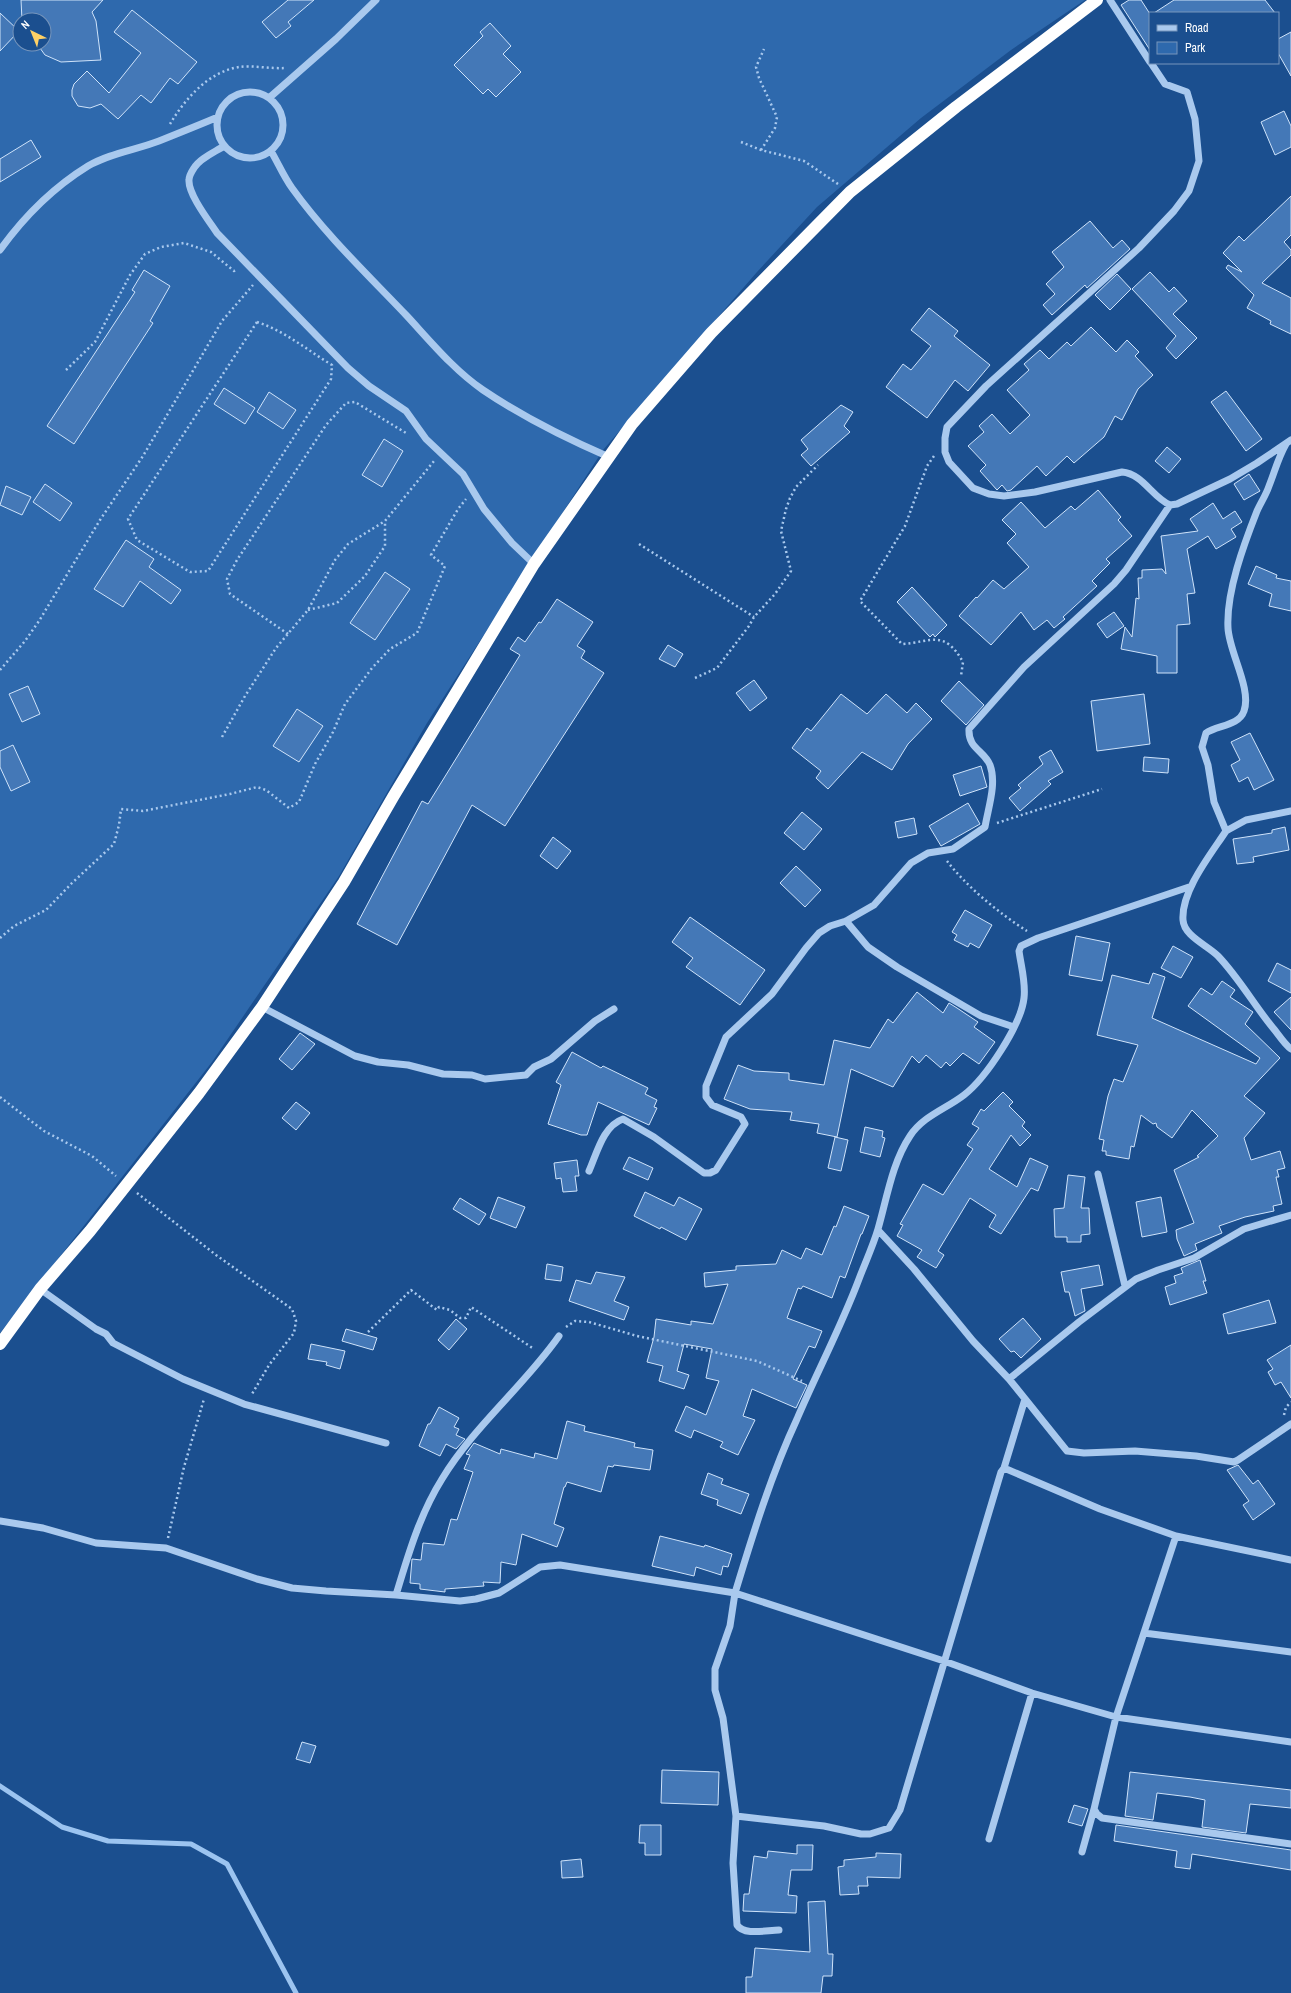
<svg xmlns="http://www.w3.org/2000/svg" width="1291" height="1993" viewBox="0 0 1291 1993" font-family="'Archivo Narrow',sans-serif">
<style>
.green{fill:#2e69ad;fill-rule:evenodd}
.lines{fill:none;stroke-linecap:round;stroke-linejoin:round}
.stream{stroke:#9cc4f0;stroke-width:5}
.building{fill:#4478b7;stroke:#cfe3fa}
.path{stroke:#a9c9ee;stroke-width:2.5;stroke-dasharray:2 3;stroke-linecap:butt}
.minor{stroke:#a9c9ee;stroke-width:7}
.highway{stroke:#fff;stroke-width:12}
</style>
<rect width="100%" height="100%" fill="#1b4f8f"/>
<path class="green" d="M0,0h1085l-74,50 -90,68 -104,89 -60,65 -154,178 -176,273 -88,153 -127,186 -212,271zM20,20h24v24h-24z"/>
<g class="lines">
<path class="stream" d="M0,1786l62,41 46,14 83,3 36,20 69,129"/>
</g>
<path class="building" d="M21,0h82l-11,12 4,9 5,39 -40,2 -16,-7 -8,-11h7v-24h-22z
M288,0h26l-26,22 3,4 -15,12 -14,-16z
M1129,0h12l9,14v36l-29,-45z
M1174,0h91l10,13h-121z
M132,10l65,52 -19,22 -8,-6 -19,25 -10,-8 -23,24 -17,-15 -11,4 -12,-2 -6,-10v-6l2,-6 13,-13 22,22 32,-40 -27,-21z
M0,13l19,18 -19,20z
M490,23l21,23 -8,8 18,18 -25,25 -8,-8 -5,5 -29,-29 29,-29 -3,-4z
M1291,32v44l-13,-23v-14z
M1284,111l7,15v21l-16,8 -14,-33z
M31,140l10,17 -41,25v-23z
M1291,196v39l-7,7 7,8v5l-29,28 29,15v36l-21,-10 1,-3 -24,-13 7,-13 -28,-27 2,-3 14,7 -19,-19 16,-17 5,5z
M1090,221l23,27 9,-8 8,9 -43,39 -2,-3 -33,30 -9,-10 12,-11 -9,-10 18,-17 -12,-15z
M144,270l26,16 -20,35 3,2 -79,121 -27,-18 88,-134 -3,-2z
M1150,272l19,20 5,-5 13,14 -14,13 24,24 -21,21 -10,-11 10,-12 -44,-47z
M1117,274l14,15 -21,21 -15,-15z
M929,308l29,23 -4,5 36,29 -22,26 -13,-11 -28,38 -41,-31 17,-23 8,6 20,-24 -20,-16z
M1091,327l25,25 11,-12 12,12 -4,4 18,19 -15,14 -16,31 -7,-4 -11,21 -30,26 -7,-7 -21,20 -9,-10 -26,24 -4,1 -5,-6 -5,5 -17,-19 6,-6 -18,-19 16,-14 -5,-6 13,-12 18,20 20,-19 -23,-25 22,-20 -5,-6 16,-14 9,9 18,-17 4,4z
M224,388l31,20 -10,16 -31,-20z
M1226,391l36,48 -16,12 -35,-49z
M269,392l27,18 -13,19 -26,-17z
M841,405l12,7 -9,14 6,6 -39,34 -10,-11 7,-6 -7,-9z
M384,439l19,12 -21,36 -20,-12z
M1167,447l14,12 -12,14 -14,-12z
M1249,474l11,17 -16,9 -10,-16z
M45,484l27,19 -12,18 -27,-19z
M6,486l25,11 -9,18 -22,-10z
M1098,490l23,27 -3,3 14,16 -26,23 4,4 -18,18 5,5 -34,31 2,2 -11,9 -7,-8 -13,10 -13,-18 -30,33 -32,-29 17,-19 1,1 16,-18 11,9 25,-22 -22,-24 9,-9 -14,-14 19,-18 24,26 26,-22 4,4z
M1213,503l10,16 12,-8 7,11 -11,7 5,8 -20,12 -8,-13 -21,13 8,44 -8,1 3,30 -13,1v48h-20v-17l-36,-7 4,-22 7,10 4,-39 3,1 -1,-21h4v-8l20,-1 4,5 -5,-38 37,-5 -8,-12z
M126,540l28,19 -5,8 32,23 -10,14 -31,-23 -17,26 -29,-18z
M1256,566l21,9 -1,3 15,3v30l-22,-5 3,-12 -24,-10z
M385,572l25,17 -35,51 -25,-17z
M912,587l35,38 -12,12 -2,-3 -3,3 -33,-35z
M557,599l36,23 -16,24 8,5 -4,7 23,15 -99,153 -33,-21 -75,140 -40,-21 65,-123 6,3 92,-149 -10,-6 8,-12 7,5 14,-20 2,1z
M1114,612l10,14 -17,12 -10,-14z
M668,645l15,9 -8,13 -16,-8z
M754,680l13,18 -17,13 -14,-18z
M959,681l25,24 -18,20 -25,-24z
M28,686l12,28 -18,8 -13,-28z
M841,694l26,20 19,-20 21,19 9,-10 16,16 -24,25 -16,26 -30,-18 -34,37 -12,-11 5,-7 -29,-23 15,-20 4,3z
M1144,694l6,50 -53,7 -6,-50z
M297,709l26,17 -24,36 -26,-16z
M1250,733l24,47 -20,10 -6,-13 -9,5 -8,-17 9,-5 -9,-18z
M13,745l17,37 -19,9 -11,-24v-16z
M1051,750l12,22 -15,9 3,3 -31,27 -11,-13 12,-10 -3,-3 25,-21 -4,-7z
M1144,757l25,2 -1,14 -25,-2z
M981,766l6,21 -27,9 -7,-21z
M968,803l12,21 -39,22 -12,-20z
M802,812l20,17 -18,21 -20,-17z
M914,818l3,16 -19,4 -3,-16z
M1285,827l4,23 -36,7 1,5 -17,2 -4,-25 39,-6v-3z
M553,837l18,14 -14,18 -17,-13z
M796,866l25,24 -16,17 -25,-24z
M965,910l27,15 -13,23 -9,-5 -2,4 -14,-7 3,-5 -5,-3z
M690,917l75,53 -25,35 -54,-38 7,-9 -21,-16z
M1076,936l34,7 -8,38 -33,-6z
M1173,946l20,11 -12,21 -20,-10z
M1277,963l14,7v23l-23,-12z
M1153,973l12,4 -13,41 104,46 4,-6 -72,-52 13,-18 11,7 10,-14 13,9 -5,7 23,15 -8,12 35,34 -36,38 21,17 -21,25 7,22 29,-9 5,17 -8,2 2,7h-3l6,27 -9,2 1,5 -29,6 -26,9 3,7 -27,11 2,6 -13,6 -7,-17 -1,-9 18,-7 -20,-53 25,-13 -2,-1 21,-20 -26,-26 -20,28 -15,-11 -1,-4 -3,1 -12,-9 -7,32 -3,-1 -2,13 -23,-4v-4h-4l2,-11 -5,-1 9,-43 6,-17 9,3 15,-37 -41,-10 15,-60 37,9z
M917,992l26,21 6,-10 8,5 21,14 -4,5 21,15 -16,22 -16,-11 -13,13 -4,-4 -5,6 -15,-13 -7,8 -7,-7 -19,31 -42,-18 -14,68 -20,-4 2,-9 -29,-4 2,-8 -42,-3 -26,-10 14,-34 16,6 35,2v7l35,5 10,-45 36,8 18,-29 5,4z
M1291,997v33l-17,-18z
M300,1033l15,11 -23,26 -13,-11z
M572,1052l29,16 2,-2 45,22 -3,6 12,6 -3,7 3,1 -8,17 -51,-23 -11,33h-6l-33,-11 13,-39 -5,-3z
M1003,1092l10,10 -4,4 16,16 -3,4 9,9 -11,11 -9,-11 -22,34 28,18 13,-29 18,8 -10,25 -7,-3 -30,46 -12,-7 7,-12 -26,-17 -32,53 6,4 -8,13 -19,-11 5,-7 -25,-14 6,-11 -3,-1 23,-40 20,11 30,-46 -6,-4 12,-17 -7,-4 9,-15 3,2z
M296,1102l14,11 -14,17 -14,-12z
M865,1127l18,4 -1,6 3,1 -5,19 -20,-5z
M835,1137l13,3 -7,31 -13,-3z
M629,1157l24,11 -5,12 -25,-11z
M577,1160l2,16h-4l2,15 -14,1 -2,-14 -5,1 -2,-16z
M1068,1175l17,2 -4,31h8l1,26 -9,1v7h-14v-5h-12l-1,-28 10,-1z
M645,1192l29,14 5,-9 23,12 -16,31 -25,-13 -1,2 -26,-13z
M498,1197l27,10 -9,21 -26,-10z
M1161,1197l6,35 -25,5 -6,-35z
M460,1198l26,16 -7,11 -26,-16z
M844,1206l25,10 -7,18h-1l-16,44 -5,-2 -8,22 -29,-12 -2,3 -3,-1 -11,30 35,13 -7,17 -6,-2 -16,33 14,6 -11,23 -44,-19 -9,27 12,4 -17,35 -18,-8 3,-5 -29,-12 -3,8 -16,-7 11,-25 20,9 13,-34 -13,-3 6,-29 -28,-5 -7,27 12,4 -5,14 -25,-8 4,-15 -16,-4 7,-25 2,-18 35,6v-4l22,3 15,-40 -23,3 -1,-14 32,-3v-4l40,-2 6,-14 19,9 5,-11 16,7 12,-29 2,1z
M1200,1260l6,21h-3l4,12 -37,12 -5,-18 11,-4 -2,-7 9,-3 -2,-5z
M547,1264l16,3 -2,14 -16,-2z
M1099,1265l4,20 -22,4 4,22 -10,5 -6,-24h-4l-4,-20z
M596,1272l29,5 -11,24 15,6 -5,13 -55,-19 7,-21 15,4z
M1269,1300l7,23 -48,11 -5,-20z
M1023,1318l18,21 -20,19 -7,-7 -3,1 -12,-13z
M456,1319l11,10 -18,21 -11,-10z
M346,1329l31,9 -4,12 -31,-9z
M311,1344l34,7 -5,18 -14,-4 1,-3 -19,-3z
M1291,1345v53l-10,-16 -6,3 -7,-13 5,-3 -6,-9z
M439,1407l20,11 -5,9 5,2 -3,6 9,4 -9,10 -10,-5 -6,12 -21,-10 9,-22h2z
M567,1421l18,5 -1,5 35,8 16,4 -1,4 19,3 -3,20 -36,-5 -1,2 -5,-1 -7,26 -34,-10 -2,5h-1l-10,37 10,4 -7,19 -35,-13 -6,31 -15,-3 -1,21 -17,-1 1,4 -39,3v3l-25,-3v-5l-10,-1 2,-24 9,1 2,-17 21,2 7,-26 6,1 16,-48 -9,-3 6,-14 -4,-1 8,-11 26,11 1,-5 33,9 1,-5 22,6z
M1238,1465l15,19 5,-4 17,24 -22,16 -10,-15 6,-4 -22,-31z
M708,1473l15,6 -2,5 28,10 -8,20 -24,-9 1,-5 -17,-6z
M660,1536l44,11 1,-2 27,9 -4,13 -5,-1 -2,9 -25,-8 -2,9 -42,-10z
M302,1742l14,4 -6,17 -14,-4z
M662,1770l57,2 -1,33 -57,-2z
M1130,1772l161,18v18l-41,-4 -4,29 -44,-6 3,-27 -15,-3 -33,-4 -4,27 -28,-4z
M1074,1805l14,4 -6,17 -14,-4z
M640,1825h21v30h-16v-12h-6z
M1116,1825l175,25v20l-99,-16 -2,15 -15,-2 2,-16 -63,-10z
M797,1845h16l-1,25h-21l-3,25 9,1 -1,17 -53,-2 1,-17h5l5,-38 13,2 1,-7 29,3z
M876,1853l25,1 -1,24 -33,-1 1,9h-10l1,8 -19,1 -2,-28 6,-1v-6l32,-3z
M581,1859l2,18 -21,1 -1,-17z
M825,1901l3,53h5l-1,22h-9l-2,17h-75v-16h6l3,-29 55,4 -2,-50z"/>
<g class="lines">
<path class="path" d="M170,124c15,-25 38,-52 69,-57 13,-2 32,2 46,1
M741,142l20,8 43,11 34,23
M761,150l14,-22 2,-11 -18,-39 -3,-11 8,-18
M257,322c28,9 50,28 75,43l-1,14 -123,192 -18,1 -53,-32 -9,-21z
M66,370l29,-28 35,-67 15,-21 16,-7 23,-4 27,9 23,19 3,-2
M934,456l-7,10 -22,60 -45,75 42,43c30,-2 42,-15 61,18l-2,14
M639,544l115,73
M308,610l29,-7 28,-27 20,-30v-25l49,-60
M288,634l-58,-40 -3,-15 10,-19 89,-135 20,-22 9,-1 51,31
M0,670l25,-29 14,-20 61,-101 43,-64 79,-135 31,-36
M695,678l22,-10 32,-42 5,-9 21,-23 16,-23 -10,-40 5,-22 4,-11 6,-11 22,-22
M222,737l23,-41 31,-48 32,-38 27,-50 13,-16 37,-23
M997,823l105,-34
M947,861c20,26 53,53 80,70
M0,938l14,-12 32,-16 26,-27 42,-39 5,-19 2,-16 22,2 87,-17 27,-7 9,3 23,18 10,-6 16,-38 18,-32 12,-28 27,-36 18,-19 27,-16 28,-67 -14,-11 27,-46 8,-10
M0,1097l44,34 48,25 24,20
M137,1193l79,62 76,54 4,12 -2,12 -25,32 -17,29
M566,1327l9,-6 14,1 48,14 120,25 45,20
M368,1332l43,-42 26,20 2,-3 11,3 10,8h6l5,-11 63,42
M1284,1415l2,-8 5,-5
M168,1538l16,-71 20,-68"/>
<path class="minor" d="M1110,0l40,62
M1151,63l14,21 22,8 8,27 4,42 -10,30 -15,20 -35,37 -153,138 -39,41 -2,11v14l4,10 24,26 16,6 15,2 31,-4 87,-20c21,2 30,25 48,33l7,-1 53,-25 27,-16 34,-23
M217 125a33 33 0 1 1 66 0a33 33 0 1 1-66 0Z
M269,98l67,-59 40,-39
M224,146c-9,6 -24,12 -30,22 -2,3 -5,9 -5,12 -1,14 20,41 28,53l131,135 21,18 37,25 20,28 37,35 21,35 28,34 22,21
M271,151c7,12 13,26 21,37 33,46 76,87 115,128 24,26 47,54 76,74 40,27 82,48 126,67
M0,250c23,-32 54,-63 88,-84 22,-13 48,-16 71,-25 20,-8 40,-16 59,-24
M1286,444c-8,14 -11,27 -17,42 -3,9 -8,16 -12,25 -13,33 -31,81 -29,117 1,24 24,61 16,83 -5,15 -27,14 -38,22l-4,14 6,18 6,37 12,29 20,-11 45,-9
M1226,831c-15,23 -45,60 -43,89 1,16 24,25 35,36 21,22 36,49 55,72 6,7 11,16 18,21
M846,921l22,26 29,20 84,49 33,11
M262,1007l93,49 23,6 30,3 35,9 29,1 13,4 41,-4 8,-8 17,-8 44,-38 19,-12
M589,1171c8,-18 14,-45 34,-52l31,18 50,36h6l6,-3 29,-46 -4,-7 -29,-12 -6,-8v-11l20,-49 46,-43 34,-46 13,-15 11,-7 16,-5 28,-16 37,-42 17,-10 25,-4 32,-22c3,-19 12,-43 5,-62 -6,-15 -22,-16 -21,-36l55,-62 90,-83 12,-14 44,-65
M1098,1174l27,112
M878,1230l36,39 59,72 36,38 58,72 17,2 51,-2 61,5 38,6 4,-2 53,-36
M40,1289l56,40 10,5 7,9 70,36 61,25 142,39
M1009,1379l70,-57 57,-43 22,-9 36,-12 50,-29 47,-14
M1004,1468l21,-69
M0,1521l43,7 53,15 70,5 91,31 35,9 34,3 70,4 64,6 16,-2 23,-6 41,-26 20,-2 175,28c18,-59 36,-118 62,-174 20,-47 44,-92 62,-140 6,-16 14,-33 19,-50 9,-31 14,-66 32,-93 13,-20 36,-27 54,-41 22,-17 57,-70 60,-97 2,-15 -3,-32 -5,-47l2,-5 17,-8 151,-51
M1176,1536l115,24
M396,1595c12,-40 24,-81 46,-116 32,-53 82,-93 117,-143
M1144,1633l147,19
M736,1816l88,10 37,8h9l19,-6 11,-18 101,-338 3,-4 96,41 76,27 -60,181 -22,92 3,5 5,4 189,26
M989,1839l43,-146
M1082,1852l12,-43
M779,1930c-12,0 -35,6 -42,-5l-4,-62 3,-47 -13,-98 -8,-28v-21l15,-43 5,-33 209,68 88,32 84,24 175,25"/>
<path class="highway" d="M0,1344l40,-55 50,-58 109,-138 63,-86 82,-125 49,-85 141,-233 98,-140 79,-91 139,-141 106,-85 141,-107"/>
</g>
<rect x="1149" y="12" width="130" height="52" fill="#1b4f8f" stroke="#7695bc"/>
<rect x="1157" y="25" width="20" height="6" fill="#a9c9ee" stroke="#7695bc"/>
<text x="1185" y="32" font-size="12" fill="#ffffff">Road</text>
<rect x="1157" y="42" width="20" height="12" fill="#2e69ad" stroke="#7695bc"/>
<text x="1185" y="52" font-size="12" fill="#ffffff">Park</text>
<g transform="translate(32 32) rotate(317)"><circle r="19" fill="#1b4f8f" stroke="#7695bc"/>
<path d="M0-3L7 15L0 10L-7 15Z" fill="#ffd166"/>
<text y="-6" font-size="11" font-weight="bold" text-anchor="middle" fill="#ffffff">N</text>
</g>
</svg>
